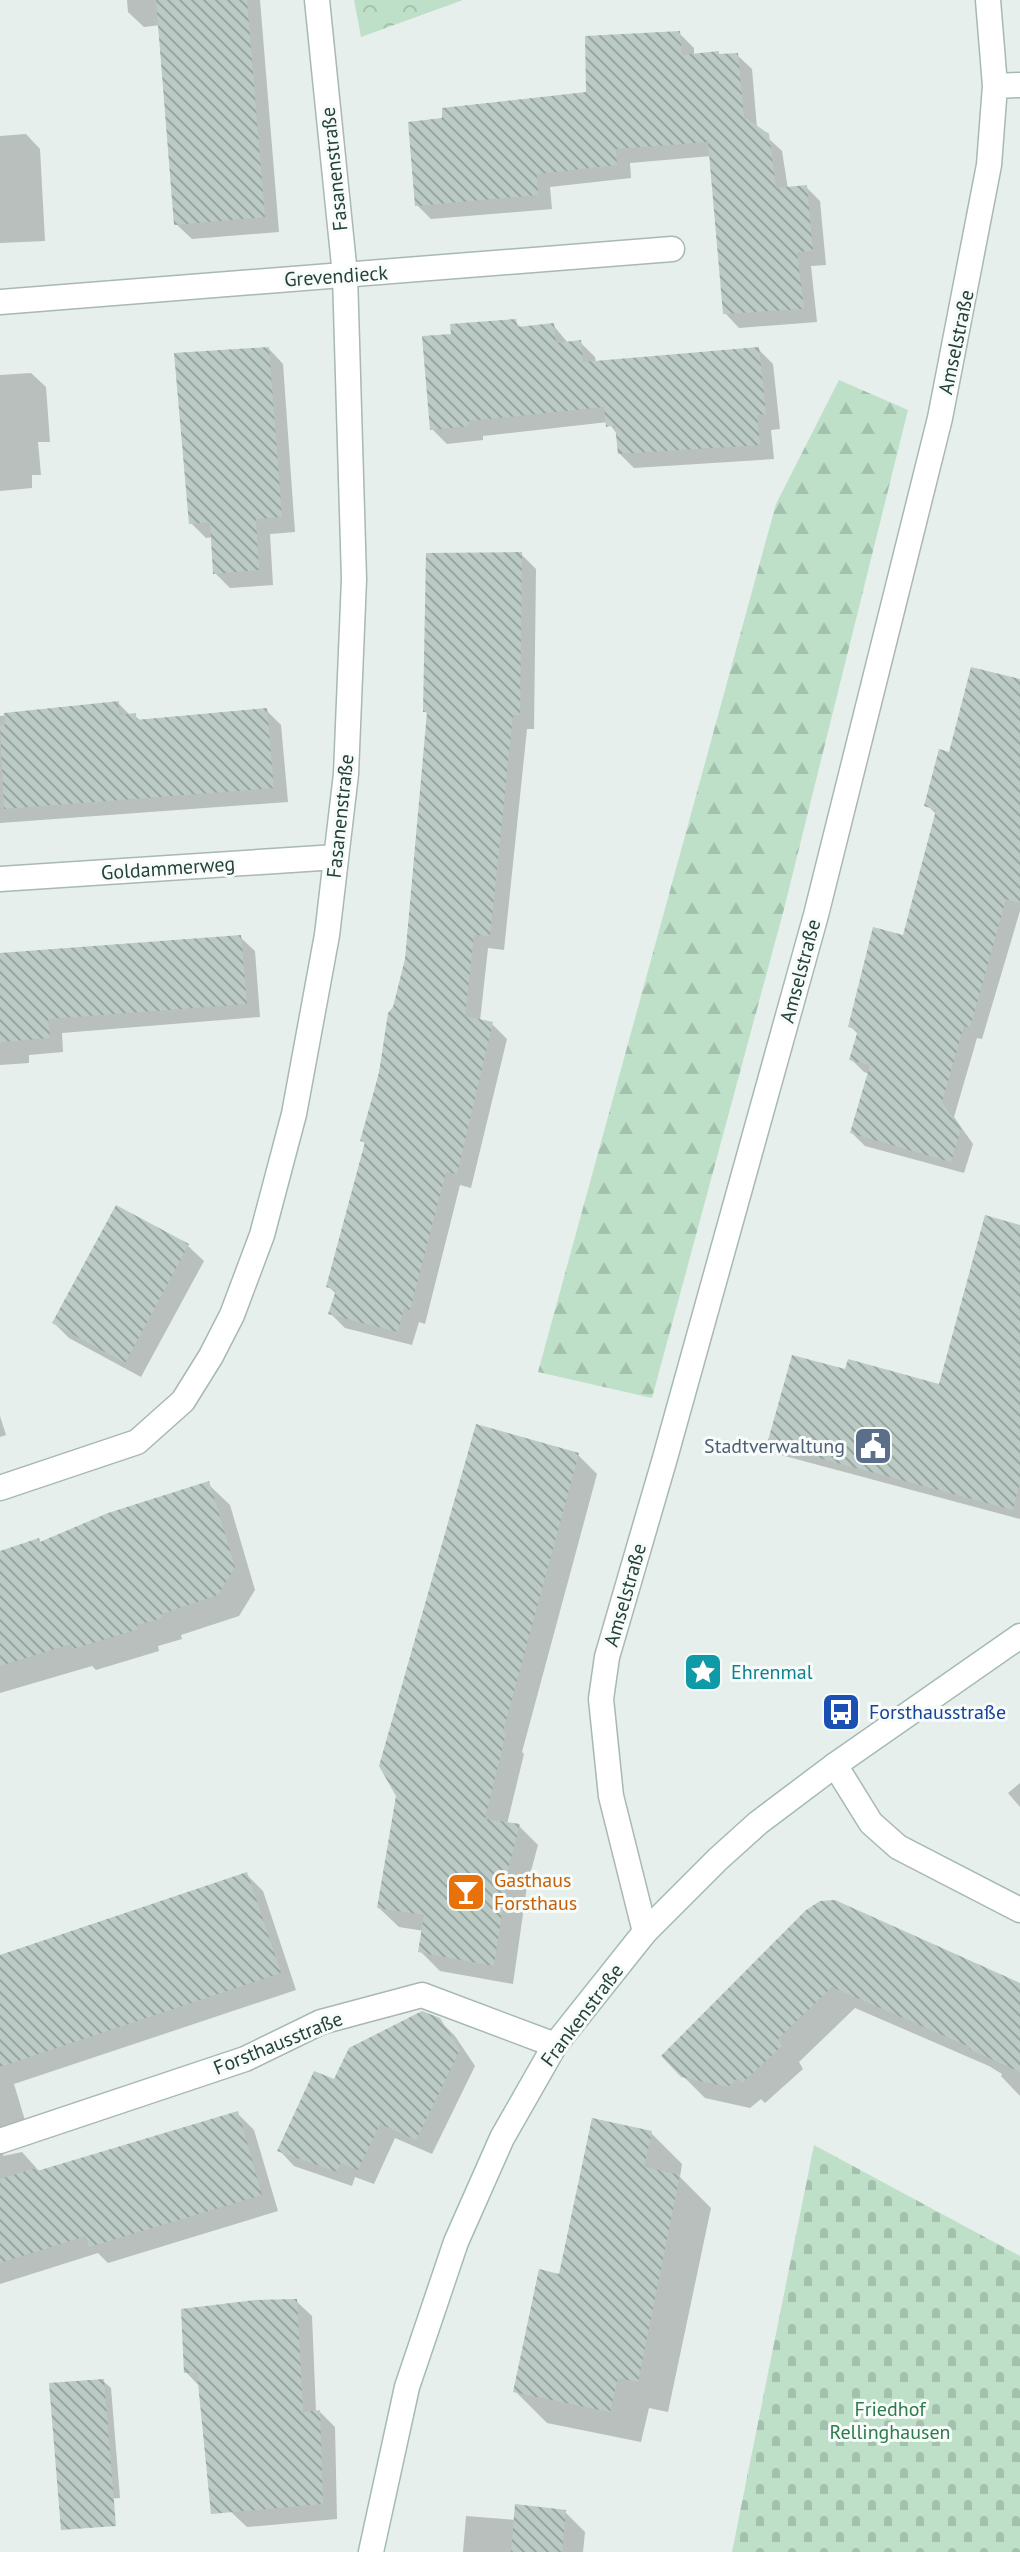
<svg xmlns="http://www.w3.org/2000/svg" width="1020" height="2552" viewBox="0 0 1020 2552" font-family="'PT Sans',sans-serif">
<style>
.forest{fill:url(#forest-firs)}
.cemetery{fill:url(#cemetery-stones)}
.park{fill:url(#park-crowns)}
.shadow{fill:#0003}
.building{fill:url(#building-back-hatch)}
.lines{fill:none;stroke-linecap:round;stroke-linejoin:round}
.minor-casing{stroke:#a8b8b2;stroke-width:27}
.secondary-casing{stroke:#a4bbb3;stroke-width:27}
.minor{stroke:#fff;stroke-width:24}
.secondary{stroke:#fff;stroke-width:24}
.labels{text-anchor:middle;stroke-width:6;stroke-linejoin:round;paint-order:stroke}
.street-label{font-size:20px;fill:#24423a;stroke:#f7fbf9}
.service-label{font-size:20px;fill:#4e5e75;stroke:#f7fbf9;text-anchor:end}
.culture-label{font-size:20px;fill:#0d838f;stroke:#f7fbf9;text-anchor:start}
.transit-label{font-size:20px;fill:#164399;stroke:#f7fbf9;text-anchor:start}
.food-label{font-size:20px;fill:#c56008;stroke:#f7fbf9;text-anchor:start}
.park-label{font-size:20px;fill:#2d7a4b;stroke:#f7fbf9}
</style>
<defs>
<pattern id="forest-firs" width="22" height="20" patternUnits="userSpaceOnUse" patternTransform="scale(2)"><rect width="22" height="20" fill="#bfe0c8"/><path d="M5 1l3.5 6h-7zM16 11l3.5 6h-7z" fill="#a4c1ad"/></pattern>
<pattern id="cemetery-stones" width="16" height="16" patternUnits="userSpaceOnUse" patternTransform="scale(2)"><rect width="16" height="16" fill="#bfe0c8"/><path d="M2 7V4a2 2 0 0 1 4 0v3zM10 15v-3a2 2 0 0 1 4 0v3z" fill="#a4c1ad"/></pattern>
<pattern id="park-crowns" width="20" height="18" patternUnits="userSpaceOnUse" patternTransform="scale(2)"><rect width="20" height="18" fill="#bfe0c8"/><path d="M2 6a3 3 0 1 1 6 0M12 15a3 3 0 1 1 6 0" fill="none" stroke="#a4c1ad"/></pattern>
<pattern id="building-back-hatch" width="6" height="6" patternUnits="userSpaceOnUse" patternTransform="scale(2)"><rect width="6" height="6" fill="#bbcac4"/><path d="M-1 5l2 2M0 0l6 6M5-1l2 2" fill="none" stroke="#98a6a0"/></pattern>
</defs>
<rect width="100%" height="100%" fill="#e6efeb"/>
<path class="forest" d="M839,380l69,30 -124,499 -132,489 -114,-26 238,-868z"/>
<path class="cemetery" d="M814,2145l206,111v296h-288z"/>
<path class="park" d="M354,0h109l-102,37z"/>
<path class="shadow" d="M127,0h133l19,232 -87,7 -16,-15 -16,-199 -16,2 -16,-15z
M679,33l15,15v8l43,-1 15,14 5,59 25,23 6,38 18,-2 14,14 6,64 -15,1 6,56 -78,6 -14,-15 -14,-157 -81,7 1,15 -81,9 2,22 -121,10 -14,-14z
M26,134l14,15 5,92 -45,2v-107z
M515,321l7,8 31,-4 15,18 12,-1 15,15 1,6 162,-14 15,15 7,65 -9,1 3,29 -140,9 -15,-15 -1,-18 -10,-13 -125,14v4l-36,4 -15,-15 21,-93z
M269,349l14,15 12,168 -25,2 3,51 -43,3 -15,-15 -2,-36 -7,1 -15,-15z
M31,373l15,14 4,55h-12l3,33h-9v13l-32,3v-116z
M521,554l15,15 -2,160h-7l-23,221 -16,-2 -8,73 12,3 15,15 -36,149 -11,-3 -35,139 -6,-2 -7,23 -67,-17 -14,-14 5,-20 -8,-8 38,-142 -4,-3 45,-182 22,-243 -4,-5z
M1020,681v230l-38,128 -5,-1 -23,79 19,27 -9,29 -99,-27 -13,-13 18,-59 -6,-2 -13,-13 7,-25 -8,-8 54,-89 33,-122 -10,-10 23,-50z
M118,703l13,13h4l6,5 125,-11 15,15 7,77 -288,21v-107z
M240,937l15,14 5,66 -198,16 1,19 -34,3v8l-29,2v-110z
M117,1208l71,38 16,15 -63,116 -72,-39 -15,-15z
M1020,1227v292l-239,-64 -11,-11 77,-72 94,14z
M0,1416l6,19 -6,2z
M578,1455l19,19 -75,278 2,2 -17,70 12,2 19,19 -11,41 -14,98 -73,-13 -19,-19 3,-21 -25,-4 -20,-19z
M208,1484l22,21 25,85 -16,26 -58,19 1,4 -24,7 1,5 -63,19 -4,-4 -92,27v-140l38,-13 4,3z
M1020,1783v24l-12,-14z
M246,1874l17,17 33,99 -282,94 16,53 -24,10 -3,9 19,-4 18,20 197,-59 17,17 24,81 -170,52 -10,-10 -98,31v-293z
M807,1912l213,74v110l-19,-20 1,-2 -13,-8 -134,-58 -56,54 4,7 -38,34 -4,-4 -11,9 -45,-10 -42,-42z
M439,2020l16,16 20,30 -43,88 -37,-16 -21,46 -19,-7 -3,9 -58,-20 -15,-16z
M651,2133l31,31 -2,13 31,31 -43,204 -19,-4 -8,34 -94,-19 -32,-32 46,-115z
M296,2301l16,15 4,96h4l15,15 2,92 -90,8 -16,-15 -31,-125 -14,-15z
M103,2381l8,7 9,110 -52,4z
M565,2512l20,20 -2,20h-120l3,-36 50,4z"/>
<path class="building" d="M156,0h91l18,217 -91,8z
M680,31l2,24 37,-4v3l19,-1 6,64 25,17 7,54 31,-3 6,66 -16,1 7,57 -81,5 -15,-172 -92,7 1,16 -80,9 1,21 -123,11 -7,-84 34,-4v-10l144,-16 -1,-56z
M516,319l1,8 37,-4 2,20 25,-3 2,22 176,-15 7,67 -9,1 3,30 -142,9 -3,-29 -9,2 -2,-20 -135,14v5l-39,4 -8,-94 29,-2 -1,-10z
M269,347l13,170 -26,2 3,51 -46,4 -3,-52 -21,2 -15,-171z
M522,552l-2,163h-7l-23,221 -16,-1 -9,81 28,6 -36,152 -11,-2 -36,138 -6,-2 -6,24 -70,-18 8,-24 -10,-3 39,-145 -5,-1 19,-68 9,-60 5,-6 12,-48 22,-247h-4l3,-159z
M971,667l49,12v224l-14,-4 -36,129 -6,-2 -22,76 19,27 -10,33 -101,-29 20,-68 -21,-5 9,-30 -10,-3 25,-100 30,8 33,-125 -12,-4 15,-57 10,3z
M119,701v14l17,-2v7l131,-12 7,80 -270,21 -4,-84h5l-1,-12z
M241,935l6,69 -199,15 2,19 -50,4v-89z
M116,1205l73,39 -64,119 -73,-40z
M985,1215l35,10v257l-7,28 -246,-66 25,-89 53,14 3,-10 91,25z
M476,1424l103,29 -76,279 3,1 -21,86 35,5 -11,42 -15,100 -76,-14 6,-37 -47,-7 19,-112 -17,-30z
M209,1481l26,86 -17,28 -57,19 1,4 -25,7 2,4 -66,20 -2,-5 -71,22v-115l39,-13 1,4 68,-29z
M247,1872l34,101 -281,94v-112z
M835,1900l185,83v89l-51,-23 1,-2 -138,-60 -54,52 4,7 -40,37 -5,-5 -9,9 -47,-10 -20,-21 145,-146 14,-9z
M422,2011l18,7 20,32 -44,90 -36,-16 -22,46 -18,-7 -3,9 -60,-21 37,-80 20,8 15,-31z
M238,2111l24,84 -173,52 -3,-11 -86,27v-84l36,-11 1,3z
M592,2118l60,13 -8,36 36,8 -42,207 -20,-4 -8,34 -97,-20 26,-123 20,5z
M297,2299l6,113 17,-2 3,94 -112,10 -14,-141h-13l-3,-64 74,-9z
M104,2379l12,147 -55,4 -12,-147z
M515,2504l51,6 -4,42h-51z"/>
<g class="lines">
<defs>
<path id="minor" d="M995,86l25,-1
M0,302l672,-53
M0,879l336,-22
M0,1488l137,-46 46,-41 28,-45 21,-41 30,-80 32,-121 33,-179 19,-161 8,-195 -9,-304 -28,-275
M835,1765l36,58 27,24 122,63
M645,1932l-34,-136 -10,-97 6,-42 58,-199 151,-543 124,-497 49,-253 6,-79 -7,-86
M0,2141l245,-82 76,-37 101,-27 133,50"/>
<path id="secondary" d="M371,2552l36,-165 49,-145 46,-104 53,-93 90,-113 73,-73 40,-36 77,-58 185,-129"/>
</defs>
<use href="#minor" class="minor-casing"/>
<use href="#secondary" class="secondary-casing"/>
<use href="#minor" class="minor"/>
<use href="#secondary" class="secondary"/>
</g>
<defs>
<symbol id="civic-square" viewBox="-11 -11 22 22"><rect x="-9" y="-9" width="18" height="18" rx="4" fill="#5c6f8a" stroke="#f7fbf9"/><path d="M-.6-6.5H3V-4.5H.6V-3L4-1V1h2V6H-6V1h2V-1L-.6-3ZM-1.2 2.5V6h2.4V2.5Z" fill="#fff"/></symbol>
<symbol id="sight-square" viewBox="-11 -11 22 22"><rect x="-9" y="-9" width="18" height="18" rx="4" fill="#0f9aa8" stroke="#f7fbf9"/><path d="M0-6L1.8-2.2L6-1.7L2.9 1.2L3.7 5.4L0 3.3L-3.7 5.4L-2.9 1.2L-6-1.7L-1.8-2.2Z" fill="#fff"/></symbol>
<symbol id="bus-square" viewBox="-11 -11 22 22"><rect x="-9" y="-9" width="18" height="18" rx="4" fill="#1a4fb4" stroke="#f7fbf9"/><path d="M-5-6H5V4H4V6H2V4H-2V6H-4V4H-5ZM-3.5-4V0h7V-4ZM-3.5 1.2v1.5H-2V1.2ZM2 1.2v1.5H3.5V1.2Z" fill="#fff"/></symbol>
<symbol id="bar-square" viewBox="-11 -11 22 22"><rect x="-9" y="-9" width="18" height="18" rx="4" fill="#e8710a" stroke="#f7fbf9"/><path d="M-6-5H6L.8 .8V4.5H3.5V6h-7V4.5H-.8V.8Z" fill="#fff"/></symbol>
</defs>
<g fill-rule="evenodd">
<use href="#civic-square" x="851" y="1424" width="44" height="44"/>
<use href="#sight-square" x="681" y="1650" width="44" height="44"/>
<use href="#bus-square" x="819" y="1690" width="44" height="44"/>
<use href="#bar-square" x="444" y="1870" width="44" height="44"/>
</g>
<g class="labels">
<g class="street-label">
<text transform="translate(334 169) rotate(-96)" y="7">Fasanenstraße</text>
<text transform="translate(336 276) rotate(-4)" y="7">Grevendieck</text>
<text transform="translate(956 342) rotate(-78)" y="7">Amselstraße</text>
<text transform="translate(340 816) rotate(-84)" y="7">Fasanenstraße</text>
<text transform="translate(168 868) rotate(-4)" y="7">Goldammerweg</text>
<text transform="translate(800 971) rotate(-75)" y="7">Amselstraße</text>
<text transform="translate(625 1595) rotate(-74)" y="7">Amselstraße</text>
<text transform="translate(582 2015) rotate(-53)" y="7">Frankenstraße</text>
<text transform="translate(278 2043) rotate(-22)" y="7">Forsthausstraße</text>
</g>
<g class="service-label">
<text x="845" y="1453">Stadtverwaltung</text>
</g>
<g class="culture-label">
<text x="731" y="1679">Ehrenmal</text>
</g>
<g class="transit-label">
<text x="869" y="1719">Forsthausstraße</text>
</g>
<g class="food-label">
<text x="494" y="1887">Gasthaus<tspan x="494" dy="23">Forsthaus</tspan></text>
</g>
<g class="park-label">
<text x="890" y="2416">Friedhof<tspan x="890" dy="23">Rellinghausen</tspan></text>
</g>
</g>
</svg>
